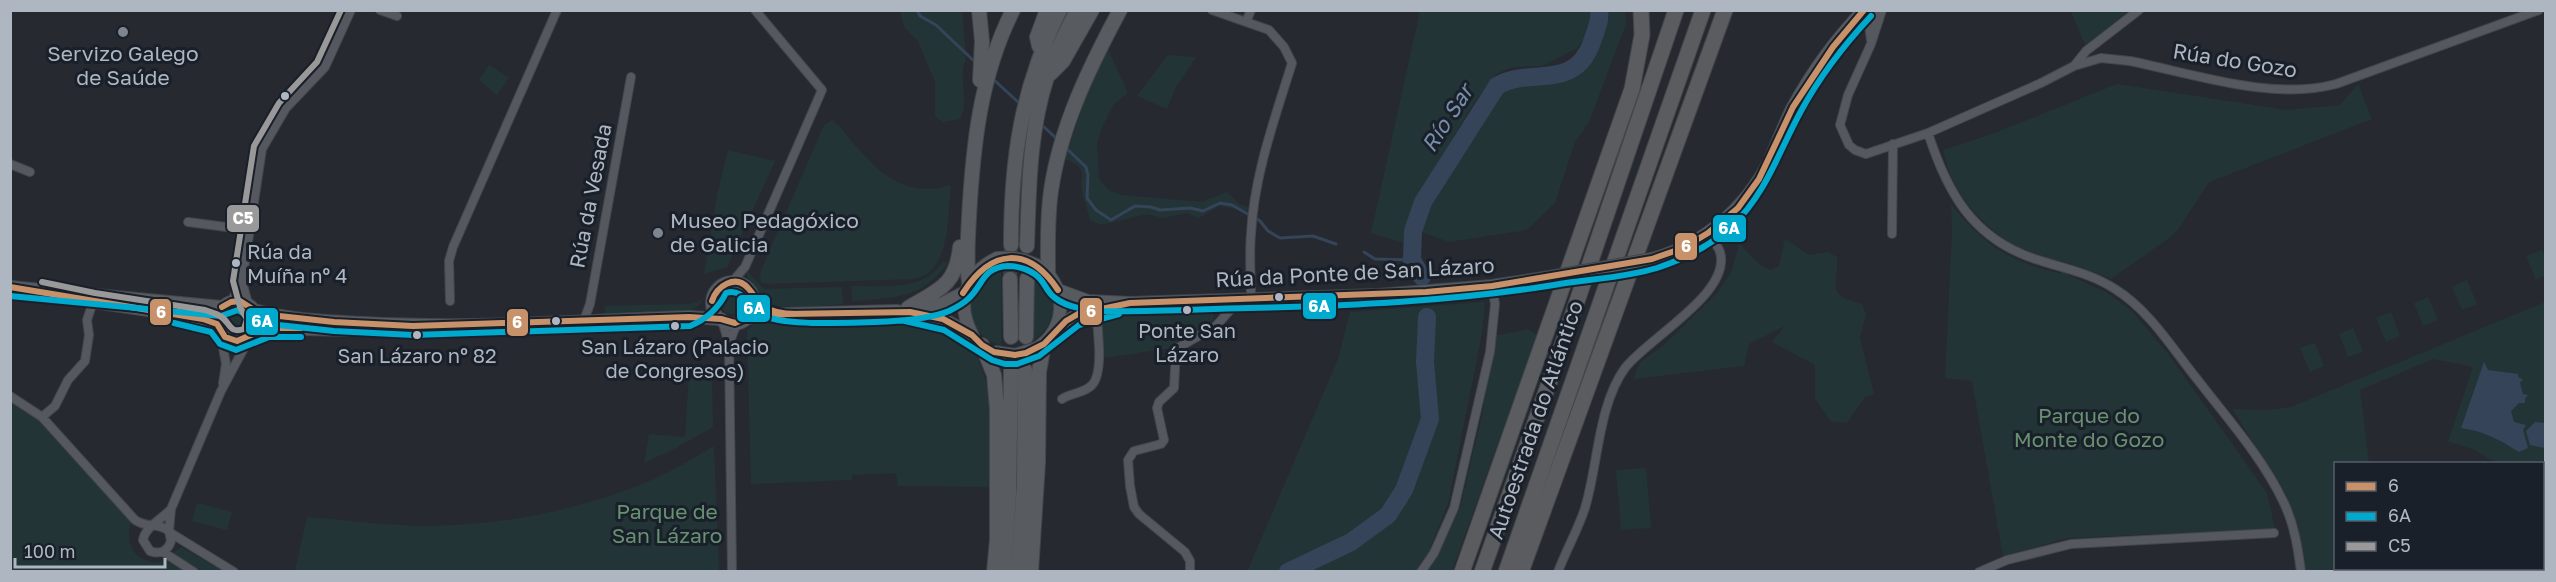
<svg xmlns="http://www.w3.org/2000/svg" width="2556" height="582" viewBox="0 0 2556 582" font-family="'Golos Text',sans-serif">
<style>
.green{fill:#233436}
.water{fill:#354459}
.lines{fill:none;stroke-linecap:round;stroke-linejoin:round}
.stream{stroke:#354459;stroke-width:3}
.river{stroke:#354459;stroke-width:18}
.trunk-tunnel{stroke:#3a3f46;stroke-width:14;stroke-dasharray:14 7;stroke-linecap:butt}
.minor-casing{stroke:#43464b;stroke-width:10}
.primary-casing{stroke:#42464d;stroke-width:14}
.trunk-casing{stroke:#42464b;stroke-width:16}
.motorway-casing{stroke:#42464b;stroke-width:17}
.minor{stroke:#55585e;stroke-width:8}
.primary{stroke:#575b60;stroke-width:12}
.trunk{stroke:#585c60;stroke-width:14}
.motorway{stroke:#5a5c5f;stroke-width:15}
.primary-bridge-casing{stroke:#42464d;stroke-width:14;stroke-linecap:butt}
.primary-bridge{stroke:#575b60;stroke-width:12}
.bus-1-casing{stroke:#19202a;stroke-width:10}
.bus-2-casing{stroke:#19202a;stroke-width:10}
.bus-3-casing{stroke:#19202a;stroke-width:10}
.bus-1{stroke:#c7916a;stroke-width:6}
.bus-2{stroke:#00a9ce;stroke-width:6}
.bus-3{stroke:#999;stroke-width:6}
.poi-dot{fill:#7e858f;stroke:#19202a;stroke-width:2}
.bus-dot{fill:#aeb6c2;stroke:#19202a;stroke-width:2}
.labels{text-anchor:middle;stroke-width:6;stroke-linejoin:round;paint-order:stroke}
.bus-label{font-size:20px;fill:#aeb6c2;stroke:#19202a}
.poi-label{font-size:21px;fill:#aeb6c2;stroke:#19202a}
.street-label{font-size:21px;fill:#aeb6c2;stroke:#19202a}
.park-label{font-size:21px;fill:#679171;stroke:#19202a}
.water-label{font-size:22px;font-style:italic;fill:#788eaa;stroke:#19202a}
.line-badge{stroke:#19202a;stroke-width:2}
.badge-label{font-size:16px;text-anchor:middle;font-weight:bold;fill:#fff}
</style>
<rect width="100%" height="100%" fill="#262a30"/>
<path class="green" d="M900,11h62l4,48c-9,18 4,42 -6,60l-17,3 -8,-5v-35l-17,-41 -14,-14z
M1420,11h170v20l-13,17 -35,18 -30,1 -16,7 -22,29 -25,41 -38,74 -7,25 -33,-10z
M1605,11h20l1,13 -37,98 -14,20 -20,61 -28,27 -78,12 -28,-10 4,-24 80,-119 46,-7 17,-5 18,-11 20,-46z
M2071,11h58l-44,34z
M1108,49l20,44 -14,11 -12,23 -5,17 2,35 11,12 12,4 80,7 25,-10 12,12 10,3 -1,4 -29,-5 -20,12 -12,-5 -24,5 -16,-4 -46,11 -11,-5c-2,-9 -6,-19 -8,-28 -3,-21 8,-22 -17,-33l24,-73z
M1168,55l28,2 -20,30 -9,22 -30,-13z
M489,65l20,13 -12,17 -18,-15z
M2117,84l170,26 53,-5 18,-21 14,35 -163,63 -30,46 -10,10 -58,41c-29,-14 -61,-18 -91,-31 -27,-13 -54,-41 -67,-67 -5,-10 -7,-21 -10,-31l52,-17z
M832,120c9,6 15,16 22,24 27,31 53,55 97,41 -4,32 1,84 -36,94l-149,5 -5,-2 -1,-9 64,-148z
M728,150l47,11 -48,106 -23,7 13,-79z
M1951,204c34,43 58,57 111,70l-4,-9 12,11 36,16 26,19 37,44 98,138 8,36 -207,9 -65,18 -31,-175 -27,-3 7,-145z
M1785,239l24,16 19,-3 9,5c2,30 -13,37 25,47l4,10 -6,24 14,56 -9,3 -18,26 -16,-2 -16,-22v-34l-43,-23 13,-16 -36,18 -5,22 -111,13 7,-17 24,-17 52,-51 15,-21 8,-29c14,11 14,20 32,26l8,-4z
M2542,250l3,8v18l-9,4 -10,-24z
M943,261l5,2c-26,36 -55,35 -96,38l-1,-15c33,-1 72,7 92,-25z
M1001,266v80c-42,-15 -41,-64 0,-80z
M747,271l17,18 78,-2 1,17c-18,1 -67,9 -79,-4 -7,-7 -9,-16 -17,-23z
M1035,272c25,20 24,50 -2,69z
M2467,280l10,24 -15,6 -10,-23z
M721 303a11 11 0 1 1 22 0a11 11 0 1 1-22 0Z
M2428,297l10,23 -15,6 -9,-23z
M704,299l-7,8 -8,4 -84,3v-8l86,-2z
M1485,302l-3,32 -34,170 -18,44 9,4 21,-44 22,-93 13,-79 33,-7 9,6 -85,236 -205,1 91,-213 12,-47z
M2545,302v190l-2,2 -1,-30 -45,-1 -26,-15 -23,-6 25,-75 -40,-8 -73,31 9,73 -33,1v107h-41l-8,-75 -55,-87 35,1 24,-3z
M224 321a13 13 0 1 1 26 0a13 13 0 1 1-26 0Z
M1208,312l6,3 -1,8 -43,25 -65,10 -6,-38 23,-5z
M2391,312l9,24 -14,6 -10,-24z
M913,319c13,2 28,3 40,11 47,33 38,106 38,157l-93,-1 -2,-13 -44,2v5l-101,4 -4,-154 11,-8z
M2353,328l10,23 -15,6 -9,-23z
M2315,343l9,23 -14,6 -10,-24z
M712,374l1,53 -37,21 -32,15 5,-29 36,3 4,-62z
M10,400l31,22 90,100c-5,19 -1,35 21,40 4,1 9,-1 14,0 5,1 12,7 17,9h-172z
M714,446l5,125h-424l12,-54c41,3 82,9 123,9 77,-1 154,-17 224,-47 21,-9 41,-22 60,-33z
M1646,468l5,60 -30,2 -5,-60z
M197,503l35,9 -5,18 -35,-9z
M181,547l42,24h-20l-27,-16 -2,-3z"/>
<path class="water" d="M2484,362l4,8 30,4 1,4 4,1 -3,4 3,11 5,1 -3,4v4h-6l-8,8 3,11 12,3 -3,5 5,18 -9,4c-19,-12 -35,-21 -58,-24z
M2535,422l10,1v25l-15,-3 -4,-14z"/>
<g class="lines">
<path class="stream" d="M917,10l3,6 16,9 38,36
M993,79l25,23
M1044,127l13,12
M1067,149l19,18 2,8 -1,23 9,12 15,10 24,-14 16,1 9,3 30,-2 13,3 17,-8 12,2 28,16 8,10 12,7 33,-2 23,8
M1364,252l11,7 37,1"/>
<path class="river" d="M1422,277l-10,-17 1,-29 10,-29 74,-116c32,-20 77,7 95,-44 3,-10 9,-21 7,-32
M1288,572l63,-30 37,-27 16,-25 26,-71 -5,-57 2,-45"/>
<path class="trunk-tunnel" d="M1010,279l1,-32"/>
<defs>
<path id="minor" d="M380,10l17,6
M1212,10l57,20 15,17 8,16c-17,55 -38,112 -41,171 -2,21 0,43 0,65
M1882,10l-11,34 -23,51 -8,30 9,20 6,5 11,4 62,-21 113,-50 33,-17 27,-8 29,3c64,13 142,40 206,23l203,-74
M1864,11l5,14 10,-5 -5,-10
M1246,22l5,-12
M1846,31l23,-6 2,15
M2074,66l12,-15 53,-41
M1928,133c19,59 44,105 107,126 27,9 56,14 80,30 34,21 57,59 82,90 30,39 65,78 86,122 11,22 15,47 18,71
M10,164l20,8
M188,222l61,8
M1892,234l1,-90
M732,282l13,-15 77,-177 -67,-80
M450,301l-1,-40 4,-14 104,-237
M231,302l10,-20
M248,304l-6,-23 20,-132 24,-41 39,-41 26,-57
M584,320l6,-16 41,-227
M722,320l7,24 3,228
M220,331l6,33 -3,19
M729,344l8,-21
M10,396l32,21 93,103c14,9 23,2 34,11l2,10c-3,10 -11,14 -21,10l-7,-11c2,-13 19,-21 28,-31
M1062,399c9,-6 23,-6 30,-14 12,-12 6,-60 3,-76
M42,417l13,-11 13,-26 17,-19 4,-26 -2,-15 6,-18
M169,531l2,-22 50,-118 29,-54
M169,532l65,40
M163,552l31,20
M1190,572v-11l-5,-9 -46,-38 -5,-7 -4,-21 -2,-26 6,-9 27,-7 3,-4 -7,-32 2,-6 15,-14 2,-39 40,-23 15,-17v-9
M1421,572l13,-19 20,-45 36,-156 5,-48 -3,-18
M1558,572c8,-22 20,-42 27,-64 13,-42 13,-103 40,-140 23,-30 107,-75 95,-116 -2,-6 -8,-13 -12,-19
M1979,572l28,-12 64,-16 203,-11"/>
<path id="primary" d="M1652,259c51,-14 93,-50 117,-97 8,-18 15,-37 24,-55 19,-35 43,-68 71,-97
M712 303a21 21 0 1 1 42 0a21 21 0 1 1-42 0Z
M10,287l212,20
M1058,290l30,11 42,2 248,-8 114,-9 58,-9
M217 321a20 20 0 1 1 40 0a20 20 0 1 1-40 0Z
M94,302l88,13 35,9
M913,308l28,-4 22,-11
M254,310c34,10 72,11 109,13 108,6 217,-2 326,-6l32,2
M747,318l40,-4 109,-3 47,8 29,16
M1056,329l22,-15 31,-7
M253,332l14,-4 80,2
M973,336c-17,-31 -10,-61 24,-78
M1037,348c29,-18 31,-59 5,-80"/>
<path id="trunk" d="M979,10l3,31 -2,39
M1039,46l-2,-9 10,-27
M1050,74l13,-13 29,-51
M1011,245c0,-86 10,-156 49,-235
M1027,246c2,-57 2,-114 20,-169 7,-23 19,-45 30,-67
M1048,273c0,-27 -1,-55 3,-82 9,-64 39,-125 69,-181
M1010,279l1,58
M969,282c-3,-21 -1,-43 0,-65 4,-71 11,-142 44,-207
M908,308c30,-18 48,-22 52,-61
M1026,337l1,-58
M982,345l12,30 3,34v131l-3,32
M1004,572l5,-78 2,-124
M1018,572l6,-88 1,-114
M1031,572l7,-109 1,-91 5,-28"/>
<path id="motorway" d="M1462,572l170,-483 10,-54 -1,-25
M1482,572l71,-200 123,-362
M1506,572l197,-562
M1521,572l204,-562"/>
</defs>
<use href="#minor" class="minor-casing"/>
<use href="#primary" class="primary-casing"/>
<use href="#trunk" class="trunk-casing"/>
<use href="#motorway" class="motorway-casing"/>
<use href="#minor" class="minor"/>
<use href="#primary" class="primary"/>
<use href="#trunk" class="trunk"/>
<use href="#motorway" class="motorway"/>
<defs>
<path id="primary-bridge" d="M997,258c16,-1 27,1 42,8
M1550,277l102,-18
M994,352l21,3 22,-7"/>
</defs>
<use href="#primary-bridge" class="primary-bridge-casing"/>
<use href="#primary-bridge" class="primary-bridge"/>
<defs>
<path id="bus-1" d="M10,287l193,32 14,5 8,13 12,4 30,-13h34
M963,293c28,-44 65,-48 95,-3
M712,301c5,-15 23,-27 36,-13 6,6 8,13 15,18 9,6 21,8 32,8
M222,307l9,-5 9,-1 14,9 16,5 64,7 79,4 276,-9 32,2 14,4 12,-5 40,-4 123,-2 33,7 29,16 10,10 12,7 21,3 11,-2 18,-9 22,-23 12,-7 52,-11 296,-11 66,-6 160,-27 31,-11 25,-15 30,-25 21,-29 34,-72 40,-60 31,-37"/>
<path id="bus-2" d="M10,296l211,20 17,-6 13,8 18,6 65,7 79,4 277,-9c17,-7 28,-17 36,-33 18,-6 22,16 36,22 15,7 34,7 50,8 34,0 107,1 137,-12 6,-3 14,-7 19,-12 15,-13 14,-32 40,-33 12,0 26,5 33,14 5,6 7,13 14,18 13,10 32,12 48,13 48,1 96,-2 145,-3 102,-2 205,-7 306,-23 34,-6 70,-7 103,-17 27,-9 53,-22 75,-42 34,-32 47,-75 69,-115 19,-35 43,-66 70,-95
M905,321l39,9 48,30 13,4h12l22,-8 40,-31 40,-11
M174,323l37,9 9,12 16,6 33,-13h32"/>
<path id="bus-3" d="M42,282l53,11 110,17c5,2 11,3 15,6 11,6 8,18 24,13l3,-10 -7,-12 -7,-26 21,-135 25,-43 38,-41 24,-52"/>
</defs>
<use href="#bus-1" class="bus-1-casing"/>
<use href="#bus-2" class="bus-2-casing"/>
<use href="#bus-3" class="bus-3-casing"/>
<use href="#bus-1" class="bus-1"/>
<use href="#bus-2" class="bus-2"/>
<use href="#bus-3" class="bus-3"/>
</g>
<g class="poi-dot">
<circle cx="123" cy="32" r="6"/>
<circle cx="658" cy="233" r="6"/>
</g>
<g class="bus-dot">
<circle cx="285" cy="96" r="5"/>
<circle cx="236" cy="263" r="5"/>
<circle cx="1279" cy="297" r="5"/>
<circle cx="1187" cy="310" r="5"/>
<circle cx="556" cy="321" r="5"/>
<circle cx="675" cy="326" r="5"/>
<circle cx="417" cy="335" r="5"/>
</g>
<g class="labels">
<g class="bus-label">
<text x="247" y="259" text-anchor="start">Rúa da<tspan x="247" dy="24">Muíña nº 4</tspan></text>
<text x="1187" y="338">Ponte San<tspan x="1187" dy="24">Lázaro</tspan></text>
<text x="675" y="354">San Lázaro (Palacio<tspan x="675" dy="24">de Congresos)</tspan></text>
<text x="417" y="363">San Lázaro nº 82</text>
</g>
<g class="poi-label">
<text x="123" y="61">Servizo Galego<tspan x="123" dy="24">de Saúde</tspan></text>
<text x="670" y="228" text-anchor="start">Museo Pedagóxico<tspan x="670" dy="24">de Galicia</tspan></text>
</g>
<g class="street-label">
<text transform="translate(2235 61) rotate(9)" y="7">Rúa do Gozo</text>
<text transform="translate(591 196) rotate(-79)" y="7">Rúa da Vesada</text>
<text transform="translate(1355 273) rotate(-3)" y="7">Rúa da Ponte de San Lázaro</text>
<text transform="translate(1536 420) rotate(-71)" y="7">Autoestrada do Atlántico</text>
</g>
<g class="park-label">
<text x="2089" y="423">Parque do<tspan x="2089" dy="24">Monte do Gozo</tspan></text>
<text x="667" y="519">Parque de<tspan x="667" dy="24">San Lázaro</tspan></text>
</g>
<g class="water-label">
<text transform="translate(1447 118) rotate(-57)" y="8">Río Sar</text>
</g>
</g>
<g class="line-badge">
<rect x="226" y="204" width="34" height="29" rx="6" fill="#999"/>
<rect x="1712" y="214" width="35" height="29" rx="6" fill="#00a9ce"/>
<rect x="1674" y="232" width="24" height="29" rx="6" fill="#c7916a"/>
<rect x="1302" y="292" width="35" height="28" rx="6" fill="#00a9ce"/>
<rect x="736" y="294" width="35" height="29" rx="6" fill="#00a9ce"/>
<rect x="1079" y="297" width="24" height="29" rx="6" fill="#c7916a"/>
<rect x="149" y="298" width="23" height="28" rx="6" fill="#c7916a"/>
<rect x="245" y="307" width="34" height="29" rx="6" fill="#00a9ce"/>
<rect x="506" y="308" width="23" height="29" rx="6" fill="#c7916a"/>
</g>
<g class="badge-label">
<text x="243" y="224">C5</text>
<text x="1729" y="234">6A</text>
<text x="1686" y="252">6</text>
<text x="1319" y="312">6A</text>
<text x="754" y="314">6A</text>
<text x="1091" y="317">6</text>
<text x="161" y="318">6</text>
<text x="262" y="327">6A</text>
<text x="517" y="328">6</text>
</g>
<rect width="2556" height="582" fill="none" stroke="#aeb6c2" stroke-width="24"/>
<rect x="2334" y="462" width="210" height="108" fill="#19202a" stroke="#555c67" stroke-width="1.5"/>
<rect x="2346" y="482" width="30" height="9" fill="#c7916a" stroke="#555c67" stroke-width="1.5"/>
<text x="2388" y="492" font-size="18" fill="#aeb6c2">6</text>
<rect x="2346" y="512" width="30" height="9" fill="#00a9ce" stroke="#555c67" stroke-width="1.5"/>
<text x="2388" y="522" font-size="18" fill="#aeb6c2">6A</text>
<rect x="2346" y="542" width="30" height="9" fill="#999999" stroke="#555c67" stroke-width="1.5"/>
<text x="2388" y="552" font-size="18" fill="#aeb6c2">C5</text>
<path d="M15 558v9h150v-9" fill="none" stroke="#aeb6c2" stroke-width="3"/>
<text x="24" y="558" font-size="18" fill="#aeb6c2" stroke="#19202a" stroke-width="4.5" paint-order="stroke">100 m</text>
</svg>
